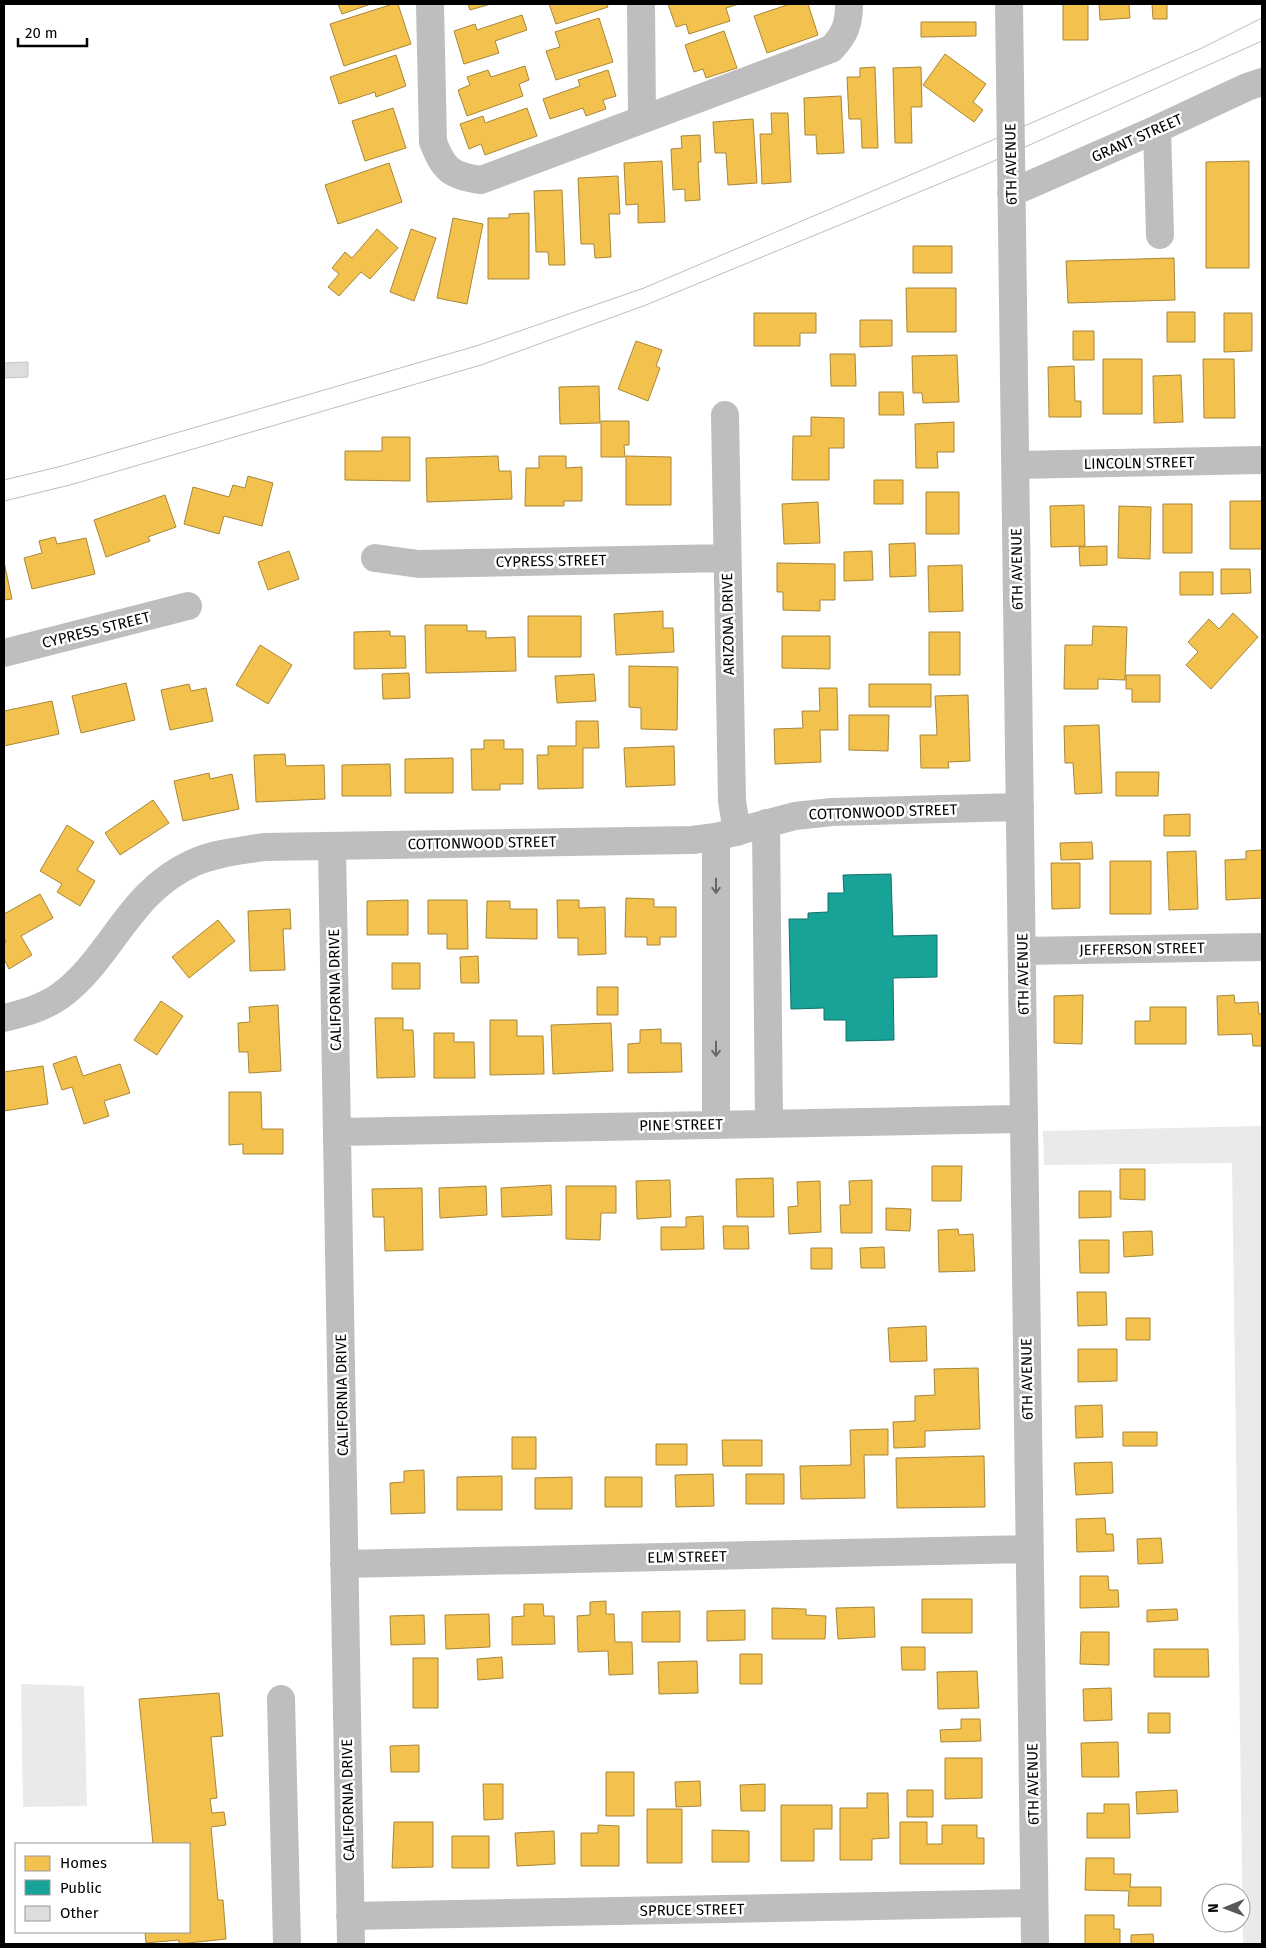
<svg xmlns="http://www.w3.org/2000/svg" width="1266" height="1948" viewBox="0 0 1266 1948" font-family="'Fira Sans',sans-serif">
<style>
.green{fill:#eaeaea}
.homes{fill:#f2c14e;stroke:#a98737}
.public{fill:#17a398;stroke:#10726a}
.building{fill:#ddd;stroke:#c5c5c5}
.lines{fill:none;stroke-linecap:round;stroke-linejoin:round}
.minor{stroke:#bebebe;stroke-width:28}
.tram{stroke:#bdbdbd;stroke-width:1}
.oneway{stroke:#686868}
.labels{text-anchor:middle;stroke-width:5;stroke-linejoin:round;paint-order:stroke}
.street-label{font-size:15px;fill:#000;stroke:#fff}
</style>
<rect width="100%" height="100%" fill="#fff"/>
<path class="green" d="M1262,1126v818h-19l-11,-781 -188,2 -1,-34z
M21,1684l63,2 3,120 -64,1z"/>
<path class="homes" d="M338,4h33l-29,10z
M393,4h5l13,40 -67,22 -14,-42z
M468,4h23l-21,6z
M549,4h58l1,3 -52,17z
M668,4h71l-13,4 4,13 -41,13 -3,-10 -10,3z
M790,4h18l10,31 -51,18 -13,-37z
M1063,4h25v36h-25z
M1099,4h30l1,14 -30,2z
M1152,4h15v15h-14z
M522,15l5,15 -32,11 4,12 -35,11 -10,-33 21,-7 2,6z
M599,18l14,44 -57,18 -10,-29 14,-4 -5,-15z
M921,22h55v14l-55,1z
M724,31l13,37 -31,10 -3,-9 -9,3 -9,-27z
M945,54l41,30 -13,18 10,8 -9,12 -51,-37z
M396,55l10,31 -30,11 -1,-5 -36,12 -9,-27z
M525,66l4,14 -10,4 4,12 -56,20 -9,-26 12,-5 -3,-8 21,-7 3,7z
M875,67l3,81h-16l-1,-29h-12l-2,-42h13v-9z
M921,67l1,40h-11l1,36h-17l-2,-75z
M608,70l8,26 -13,4 3,9 -20,7 -3,-8 -33,11 -7,-20 37,-13 -2,-6z
M841,96l3,57 -27,1 -1,-19h-11l-1,-37z
M393,108l13,40 -41,13 -13,-40z
M527,108l10,28 -52,19 -4,-11 -12,5 -9,-25 23,-8 2,7z
M771,113h17l3,69 -29,2 -2,-50h12z
M753,119l4,64 -29,2 -2,-32h-11l-2,-31z
M700,135l1,27h-3l2,38 -15,1v-12l-12,1 -2,-41 11,-1 -1,-12z
M662,161l3,61 -27,1v-19l-12,1 -2,-42z
M1249,161v107h-43v-106z
M389,163l13,39 -64,22 -13,-39z
M618,176l2,38h-11l2,43 -16,1 -1,-14h-13l-3,-66z
M562,190l3,75h-16l-1,-13h-12l-2,-61z
M529,213v66h-41v-61h21v-4z
M453,218l30,6 -16,80 -30,-6z
M377,229l21,19 -28,31 -9,-7 -22,24 -11,-9 11,-13 -7,-6 13,-16 7,6z
M411,229l25,9 -22,63 -24,-9z
M913,246h39v27h-39z
M1174,258l1,42 -107,3 -2,-42z
M906,288h50v44h-49z
M1167,312h28v30h-28z
M754,313h62v20h-16v13h-46z
M1224,313h28v38l-28,1z
M860,320h32v26l-32,1z
M1073,331h21v29h-21z
M636,341l26,9 -6,16 4,2 -12,33 -30,-12z
M830,354h25l1,32h-25z
M957,355l2,47 -36,1 -1,-10h-9l-1,-37z
M1103,359h39v55h-39z
M1203,359h31l1,59h-31z
M1074,366l1,35h6v16h-32l-1,-50z
M1181,375l2,47 -29,1 -1,-47z
M599,386l1,37 -40,1 -1,-37z
M879,392h24l1,23h-25z
M811,417l33,1v30h-15v32h-37l1,-44h18z
M601,421h28v24h-5l1,12h-24z
M954,422v30h-17l1,16h-22l-1,-44z
M382,437h28v44l-65,-1v-29h37z
M498,456l1,15h12l1,28 -85,3 -1,-44z
M539,456h27v12l16,-1v34h-18v5h-39l1,-38h13z
M626,456l45,1v48h-45z
M248,476l25,7 -11,43 -38,-10 -5,18 -35,-10 9,-37 36,10 4,-12 12,3z
M874,480h29v24h-29z
M926,492h33v42h-33z
M165,495l11,32 -28,10 2,4 -44,16 -12,-37z
M1230,501h32v48h-32z
M818,502l2,41 -36,1 -2,-40z
M1163,504h29v49h-29z
M1084,505l1,41 -34,1 -1,-41z
M1119,506l32,1 -1,52 -32,-1z
M55,537l2,7 29,-6 9,36 -63,15 -8,-31 18,-5 -3,-12z
M915,543l1,33 -26,1 -1,-33z
M1107,546v19l-27,1 -1,-19z
M289,551l10,28 -31,11 -10,-28z
M872,551l1,29 -29,1v-29z
M4,562l8,37 -8,1z
M777,563l58,1v36h-15v11l-37,-1v-18h-6z
M962,565l1,46 -34,1 -1,-46z
M1221,569h29l1,24 -30,1z
M1180,572h33v23h-33z
M663,611v17h10l1,24 -58,3 -2,-41z
M1233,613l25,24 -47,52 -25,-24 12,-13 -10,-10 21,-23 10,10z
M528,616h53v41h-53z
M425,625h42v6h19v7l29,-1 1,34 -90,2z
M1093,626l34,1 -2,53 -27,-1v10h-34l1,-44h27z
M390,631v5h15l1,32 -52,1v-37z
M929,632h31v43h-31z
M782,636h48v33l-48,-1z
M260,645l32,20 -24,39 -32,-19z
M629,666l49,1 -1,63 -36,-1v-21l-12,-1z
M409,673l1,25 -27,1 -1,-25z
M594,674l2,27 -39,2 -2,-27z
M1126,675h34v27h-28v-13h-6z
M126,683l9,37 -54,13 -9,-37z
M189,684l2,7 15,-3 7,33 -43,9 -9,-40z
M869,684h62v23h-62z
M819,688h18l1,42h-18l1,32 -46,2 -1,-35 29,-1 -1,-17h18z
M968,695l2,66 -22,1 1,6h-28l-1,-33h17l-2,-39z
M52,701l7,33 -55,12v-35z
M849,715h40l-1,36 -39,-1z
M576,721h22l1,27h-16v40l-45,1 -1,-34h11v-9h28z
M1099,725l3,68 -27,1 -2,-31h-8l-1,-37z
M484,740h20v9h19v35h-23v6h-28l-1,-41h13z
M674,746l1,39 -49,2 -2,-39z
M285,754l1,12 38,-1 1,34 -69,3 -2,-47z
M453,758v35h-48v-34z
M390,764l1,32h-49v-31z
M1116,772h43l-1,24h-42z
M209,773l1,6 22,-5 7,35 -56,12 -9,-40z
M153,800l16,23 -49,32 -15,-22z
M1190,814v22h-26v-21z
M67,825l27,17 -17,28 18,11 -15,25 -23,-14 5,-8 -22,-13z
M1092,842l1,17 -32,1 -1,-17z
M1262,850v48l-36,2 -1,-40 21,-1v-8z
M1196,851l2,58 -29,1 -2,-58z
M1110,861h41v53h-41z
M1051,863h29v45l-28,1z
M40,894l13,24 -32,18 11,19 -23,14 -5,-10v-15l2,-2 -2,-5v-23z
M626,898l28,1v8h22v30h-16v8h-13v-8h-22z
M408,900v35h-41v-34z
M428,900h39l1,49h-21v-15h-19z
M557,900h22v8l26,-1 1,47 -28,1v-17h-20z
M487,901h23v8h27v30l-51,-1z
M290,909l1,20h-8l2,41 -35,1 -2,-60z
M218,920l17,21 -46,37 -17,-21z
M478,956l1,27h-18l-1,-26z
M392,963h28v26h-28z
M597,987h21v28h-21z
M1083,995l-1,49 -28,-1v-47z
M1234,995l1,8 23,-1 1,12h3v32h-9l-1,-12 -34,1 -1,-39z
M161,1001l22,15 -26,39 -23,-15z
M278,1005l3,66 -32,2 -1,-21h-9l-1,-29 12,-1 -1,-15z
M1150,1007h36v37h-51v-23h15z
M375,1018h28v12h10l2,47 -38,1z
M490,1020h27v16h26l1,38 -54,1z
M611,1023l2,48 -60,3 -2,-49z
M661,1029v14h20l1,29 -54,1v-29l12,-1v-13z
M434,1033h20v9h20l1,36h-41z
M76,1056l7,20 37,-12 10,29 -26,8 5,15 -25,8 -12,-37 -10,3 -9,-26z
M43,1066l5,38 -44,7v-39z
M229,1092h32l1,37h21v25h-40v-10l-14,1z
M932,1166h30l-1,35h-29z
M1120,1169h25v31l-25,-1z
M773,1178l1,39h-37l-1,-38z
M670,1180l1,37 -34,2 -1,-38z
M872,1180v53h-31l-1,-28h10l-1,-24z
M820,1181l1,51 -32,2 -1,-27 10,-1 -1,-24z
M551,1185l1,30 -50,2 -1,-29z
M486,1186l1,29 -47,3 -1,-30z
M566,1186h50v27h-15l-1,27 -34,-1z
M422,1188l1,62 -38,1 -1,-34h-11l-1,-28z
M1079,1191h32v26l-32,1z
M886,1208l25,1 -1,22 -24,-1z
M703,1216l1,33 -43,1v-23h25v-10z
M723,1226h25l1,23h-25z
M958,1229l1,6 14,-1 2,37 -36,1 -1,-42z
M1152,1231l1,24 -29,2 -1,-25z
M1079,1240h30v33h-29z
M884,1247l1,21h-24l-1,-20z
M811,1248h21v21h-21z
M1077,1292h29l1,33 -29,1z
M1126,1318h24v22h-24z
M926,1326l1,35 -37,1 -2,-34z
M1078,1349h39v32l-39,1z
M978,1368l2,61 -55,2v16l-31,1 -1,-26 22,-1v-25l20,-1 -1,-26z
M1102,1405l1,32 -27,1 -1,-32z
M888,1429v26h-24l1,43 -64,1 -1,-33 51,-1 -1,-35z
M1123,1432h34v14h-34z
M512,1437h24v32h-24z
M722,1440h40v26h-39z
M656,1444h31v21h-31z
M984,1456l1,51 -88,1 -1,-50z
M1112,1462l1,31 -37,2 -2,-32z
M424,1470l1,43 -34,1 -1,-31 14,-1v-11z
M713,1474l1,32 -38,1 -1,-32z
M746,1474h38v30h-38z
M502,1476v34h-45v-33z
M572,1477v32h-37v-31z
M605,1477h37v30h-37z
M1105,1518l1,16h7l1,17 -37,1 -1,-33z
M1161,1538l2,25 -25,1 -1,-25z
M1080,1576h28l1,14h9l1,17 -39,1z
M922,1599h50v34h-50z
M606,1601v13h8l1,28h17l1,32 -24,1 -1,-24 -30,1 -1,-36 13,-1v-13z
M524,1604h19l1,12h10l1,28 -43,1v-28l12,-1z
M874,1607l1,30 -37,2 -2,-31z
M772,1608l34,1v6l20,1 -1,23h-53z
M1177,1609l1,11 -31,2v-12z
M745,1610v30l-38,1v-30z
M680,1611v31h-38v-30z
M489,1614l1,33 -44,2 -1,-34z
M424,1615l1,29 -34,1 -1,-29z
M1081,1632h28v33l-29,-1z
M901,1647h24v23h-23z
M1154,1649h54l1,28h-55z
M740,1654h22v30h-22z
M502,1657l1,21 -25,2 -1,-21z
M413,1658h25v50h-25z
M697,1661l1,32 -39,1 -1,-32z
M977,1671l2,37 -41,1 -1,-37z
M1111,1688l1,32 -28,1 -1,-32z
M219,1693l4,43 -12,1 6,61 -7,1 2,14 12,-1 2,13 -15,2 7,73h5l3,39 -47,5v-4l-33,3 -1,-11h44v-88h-36l-14,-145z
M1148,1713h22v20h-22z
M961,1719h19l1,22 -40,1 -1,-12 21,-1z
M1118,1742l1,35h-37l-1,-34z
M419,1745v27h-28l-1,-26z
M945,1758h37v40l-37,1z
M606,1772h28v44h-28z
M700,1781l1,25 -25,1 -1,-25z
M483,1784h20v35l-19,1z
M765,1784v27h-24l-1,-26z
M907,1790h26v27h-26z
M1177,1790l1,22 -41,2 -1,-22z
M867,1793h21l1,45 -17,1v21h-32v-52h27z
M1104,1804h25l1,34h-43v-25h17z
M781,1805h51v24h-18v32h-33z
M647,1809h35v54h-35z
M394,1822h39v45l-41,1z
M900,1822h27v22h15v-19h35v13h7v26h-84z
M598,1825l21,1v40h-38v-33h17z
M712,1830l37,1v31h-37z
M554,1831l1,33 -38,2 -2,-33z
M452,1836h37v32h-37z
M1086,1858h28v16h17l-1,13h31v19h-33l1,-15 -44,-1z
M1085,1915h29v14h6v15h-35z
M1153,1934l1,10h-23v-9z"/>
<path class="public" d="M891,874l2,62 44,-1v42l-44,1 1,62 -48,1v-21h-22v-12l-33,1 -2,-90h19v-6l20,-1v-19h16l-1,-18z"/>
<path class="building" d="M28,362v15l-24,1v-15z"/>
<g class="lines">
<path class="minor" d="M430,4l3,138c11,28 18,34 48,38l350,-131c14,-14 18,-25 18,-45
M641,4l1,115
M1009,4l26,1940
M1157,129l3,106
M1011,193l146,-64 90,-42 15,-5
M725,415l7,386 5,31
M1016,465l246,-5
M375,558l44,6 308,-6
M4,653l184,-47
M766,823l3,301
M716,837v288
M332,846l19,1098
M1023,951l239,-4
M4,1018c20,-5 39,-10 56,-22 52,-38 68,-104 133,-133 22,-10 47,-12 71,-16l428,-7 24,-3 79,-21 37,-4 188,-5
M338,1132l686,-13
M344,1564l686,-15
M281,1699l6,245
M350,1916l684,-13"/>
<path class="tram" d="M4,480l58,-14 414,-120 168,-58 344,-146 214,-94 60,-30
M4,501l66,-16 411,-120 165,-60 341,-141 275,-123"/>
</g>
<defs><path id="oneway-shaft" d="M-6 0H5M1.5-3L5.5 0L1.5 3" fill="none" stroke-width="1.6" stroke-linecap="round" stroke-linejoin="round" transform="scale(1.25)"/></defs>
<g class="oneway">
<use href="#oneway-shaft" transform="translate(716 886) rotate(90)"/>
<use href="#oneway-shaft" transform="translate(716 1049) rotate(90)"/>
</g>
<g class="labels">
<g class="street-label">
<text transform="translate(1137 138) rotate(-24)" y="5">GRANT STREET</text>
<text transform="translate(1011 164) rotate(-91)" y="5">6TH AVENUE</text>
<text transform="translate(1139 463) rotate(-1)" y="5">LINCOLN STREET</text>
<text transform="translate(551 561) rotate(-1)" y="5">CYPRESS STREET</text>
<text transform="translate(1017 569) rotate(-91)" y="5">6TH AVENUE</text>
<text transform="translate(728 624) rotate(-91)" y="5">ARIZONA DRIVE</text>
<text transform="translate(96 630) rotate(-14)" y="5">CYPRESS STREET</text>
<text transform="translate(883 812) rotate(-2)" y="5">COTTONWOOD STREET</text>
<text transform="translate(482 843) rotate(-1)" y="5">COTTONWOOD STREET</text>
<text transform="translate(1142 949) rotate(-1)" y="5">JEFFERSON STREET</text>
<text transform="translate(1023 974) rotate(-91)" y="5">6TH AVENUE</text>
<text transform="translate(335 990) rotate(-91)" y="5">CALIFORNIA DRIVE</text>
<text transform="translate(681 1125) rotate(-1)" y="5">PINE STREET</text>
<text transform="translate(1027 1379) rotate(-91)" y="5">6TH AVENUE</text>
<text transform="translate(342 1395) rotate(-91)" y="5">CALIFORNIA DRIVE</text>
<text transform="translate(687 1557) rotate(-1)" y="5">ELM STREET</text>
<text transform="translate(1033 1784) rotate(-91)" y="5">6TH AVENUE</text>
<text transform="translate(348 1800) rotate(-91)" y="5">CALIFORNIA DRIVE</text>
<text transform="translate(692 1910) rotate(-1)" y="5">SPRUCE STREET</text>
</g>
</g>
<rect width="1266" height="1948" fill="none" stroke="#000000" stroke-width="10"/>
<rect x="15" y="1843" width="175" height="90" fill="#ffffff" stroke="#999999"/>
<rect x="25" y="1856" width="25" height="15" fill="#f2c14e" stroke="#999999"/>
<text x="60" y="1868" font-size="15" fill="#000000">Homes</text>
<rect x="25" y="1880" width="25" height="15" fill="#17a398" stroke="#999999"/>
<text x="60" y="1893" font-size="15" fill="#000000">Public</text>
<rect x="25" y="1906" width="25" height="15" fill="#dddddd" stroke="#999999"/>
<text x="60" y="1918" font-size="15" fill="#000000">Other</text>
<g transform="translate(1226 1908) rotate(269)"><circle r="24" fill="#ffffff" stroke="#999999"/>
<path d="M0-4L9 19L0 12L-9 19Z" fill="#595959"/>
<text y="-8" font-size="14" font-weight="bold" text-anchor="middle" fill="#000000">N</text>
</g>
<path d="M18 38v8h69v-8" fill="none" stroke="#000000" stroke-width="2.5"/>
<text x="25" y="38" font-size="15" fill="#000000" stroke="#ffffff" stroke-width="4" paint-order="stroke">20 m</text>
</svg>
